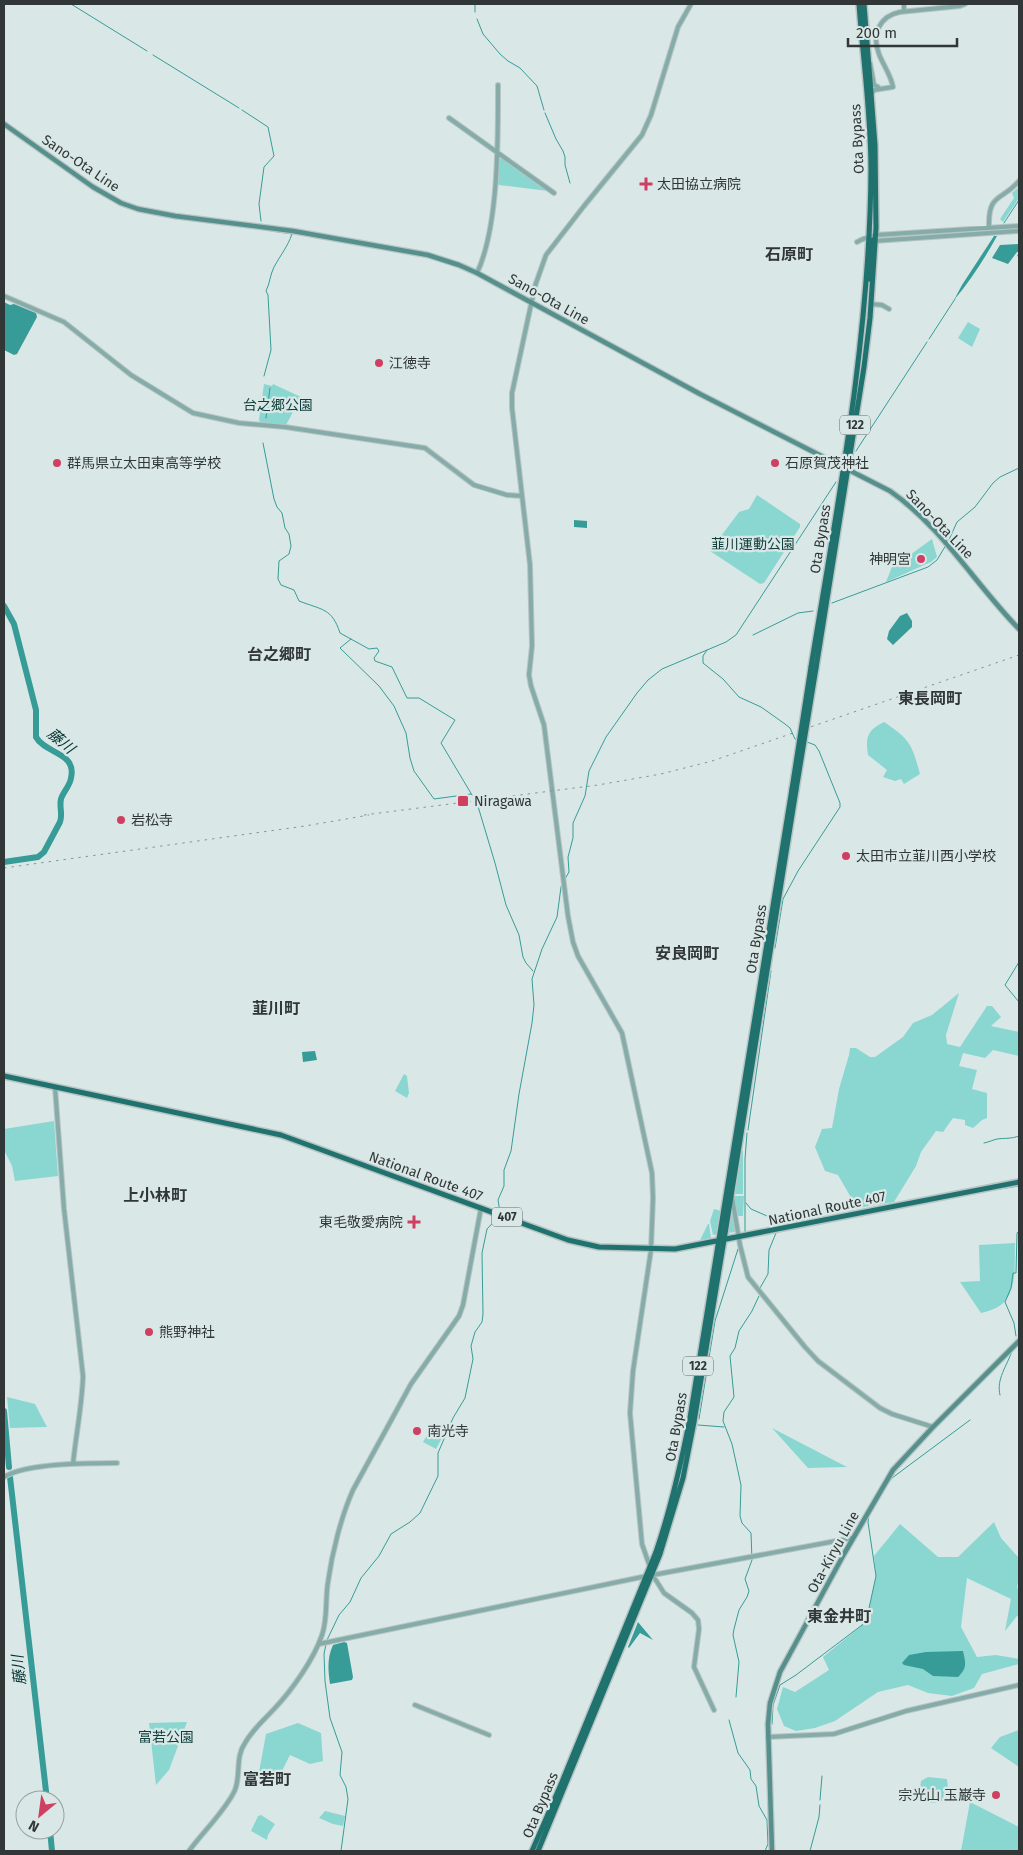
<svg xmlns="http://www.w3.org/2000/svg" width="1023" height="1855" viewBox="0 0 1023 1855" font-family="'Fira Sans','Noto Sans JP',sans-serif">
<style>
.green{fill:#8ad6d1}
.water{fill:#379c97}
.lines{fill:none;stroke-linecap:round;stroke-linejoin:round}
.stream{stroke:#379c97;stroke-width:1}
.river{stroke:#379c97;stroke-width:6}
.tertiary-casing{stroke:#b7c5c4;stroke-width:6}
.secondary-casing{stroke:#b7c5c4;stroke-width:7}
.trunk-casing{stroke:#b7c5c4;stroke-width:8}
.tertiary{stroke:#86aca9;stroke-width:4}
.secondary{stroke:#55908d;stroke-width:4.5}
.trunk{stroke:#20726e;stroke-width:5}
.rail{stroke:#899392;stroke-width:1;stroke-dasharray:2.5 5;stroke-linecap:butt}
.trunk-bridge-casing{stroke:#b7c5c4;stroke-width:8;stroke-linecap:butt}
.trunk-bridge{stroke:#20726e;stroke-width:5}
.poi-dot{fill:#cf3f62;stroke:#d9e8e7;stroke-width:2}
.labels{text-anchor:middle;stroke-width:4.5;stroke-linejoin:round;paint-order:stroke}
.shield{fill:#d9e8e7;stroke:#636c6b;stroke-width:1}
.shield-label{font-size:12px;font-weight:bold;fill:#313736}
.street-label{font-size:14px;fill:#313736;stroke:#d9e8e7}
.poi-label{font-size:14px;fill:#313736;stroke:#d9e8e7;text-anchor:start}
.park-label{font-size:14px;fill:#103e3b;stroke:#d9e8e7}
.water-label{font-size:15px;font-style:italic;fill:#00312f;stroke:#d9e8e7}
.quarter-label{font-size:16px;font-weight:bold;fill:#313736;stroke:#d9e8e7}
</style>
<rect width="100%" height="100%" fill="#d9e8e7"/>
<path class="green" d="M501,158l47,33 -49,-6 -2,-2 1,-23z
M1019,187v11l-16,24 -3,-3 14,-21 -2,-5z
M968,322l12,7 -8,18 -14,-9z
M264,384l8,2 1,-2 28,13 -15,28 -25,-2 -2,-3z
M757,495l43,29v3l-36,56 -4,1 -50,-33 29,-39 10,-3z
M932,539l5,18 -6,5 -45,20 9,-23 8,1z
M884,722c27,18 28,23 36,52l-16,10 -3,-5 -6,2 -12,-4 4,-7 -19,-15c-3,-19 0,-25 16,-33z
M959,993l-13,42 1,9 13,3 27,-41h5l9,11 -10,9 28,6v24l-26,-6 -8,8 -22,-5 -4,13 18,4 -5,19 15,4v25l-5,2 -9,8 -8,-3v-5l-12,-2 -10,14 -7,-1 -15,21 -5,14 -22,36 -37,6 -19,-33 -13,-4 -10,-24 7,-18 10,-1 7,-39 10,-34 1,-7h6l14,9h5l28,-20 10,-14 19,-8z
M404,1074l3,2 2,17 -2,5 -12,-7z
M54,1121l4,55 -43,5 -3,-15 -8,-16v-21z
M740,1150l3,1v43h-9z
M734,1196h10l-1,20h-6z
M732,1204l3,28 -7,1 -1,-1z
M714,1209l7,2 -4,23 -4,1 -3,-14z
M709,1224l2,14 -11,2 8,-16z
M1015,1243c-1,21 4,54 -19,65 -5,2 -10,4 -15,5l-21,-31 20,-1 -1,-36z
M7,1397l28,7 12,23 -37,1z
M772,1428l75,39 -39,1z
M430,1430l13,6 -7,13 -13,-7z
M994,1522l7,16 18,20v21l-2,8 2,5v24h-2l-12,15 6,-32 -44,-21 -6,49 16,30 19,-2 23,4v5l-37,10 -8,14 -22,8 -24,-3 -20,-8 -30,7 -43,29 -20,7 -19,3 -12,-5 -7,-17 6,-22 12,5 34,-22 -6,-13 43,-35 10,-46 -2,-20 26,-32 38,33h20z
M187,1722l-18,48 -13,15 -7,-62z
M298,1723l23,10 2,28 -13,3 -20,-9 -13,26 -18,-9 7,-38z
M1019,1730v37l-28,-19 9,-11z
M928,1777l19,2 1,9 -7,14 -10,1 -12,-7 2,-15z
M970,1802l49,25v24h-58z
M325,1811l20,5 -2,10 -10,-2 -14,-6z
M261,1815l14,9 -7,11 -1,5 -16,-9 7,-15z"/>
<path class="water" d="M994,236h3c-12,22 -26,44 -43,64l8,-15z
M1019,244v13l-2,-1 2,-4h-2l-9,12 -16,-6 8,-13z
M4,302l6,3 4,-1 22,9 1,4 -20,37 -3,1 -10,-5z
M574,520l13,1v7l-13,-1z
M907,613l5,8v6l-19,18 -6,-6 2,-8 11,-15z
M315,1051l2,9 -14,2 -1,-10z
M638,1622l15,18 -13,-7 -11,15 -1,-1z
M344,1642l3,1 6,34 -1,3 -22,4c-2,-14 -3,-26 3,-39z
M963,1651c3,13 4,17 -5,26l-25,-1 -10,-7 -19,-4 -2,-2 7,-8 17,-3z"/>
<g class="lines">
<path class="stream" d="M71,4l76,47
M475,4v8
M477,19l6,15 17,20 8,7 12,7 17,18 7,24
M153,55l86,53
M242,110l26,17 6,29 -10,11 -5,37 2,17
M545,113l11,26 7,12 2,6v8l5,18
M1004,223l15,-23
M929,339l26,-40
M264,376l7,-26 -3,-55 -2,-4c4,-8 4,-16 8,-24 6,-11 14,-21 18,-33l-26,-4
M266,418l4,-30
M263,443l11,56 3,8 5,6 3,15 4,6 2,12 -2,8 -10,7 -1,18 3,6 13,5 5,11c23,9 33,7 41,32l29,16 8,-1 2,3 -5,7 1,3 17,6 15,31h12l36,22 -14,23 31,52
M856,451l71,-109
M948,542l9,-20 18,-15 18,-24 7,-6 19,-9
M832,603l96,-36 9,-7 9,-15
M753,635l45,-22 15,-2
M351,639l-11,9 39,38 15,20 12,27 4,25 4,13 20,28 37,-5
M707,650l-4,6v7l20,16 16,18 22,10 24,17 5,4 5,11 3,1
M477,803l18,60 11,42 13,30 4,22 3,6 7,8
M565,879l4,-7 -1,-15 5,-19v-15l12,-27 4,-25 17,-34 31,-44 11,-13 14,-11 64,-27 10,-7 100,-153
M775,948l8,-49 15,-28 42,-64v-4l-21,-52 -4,-6 -8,-3
M1019,962l-14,23 14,17
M748,1130l23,-159
M984,1143c5,-1 9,-3 13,-4 8,-1 14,0 22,-3
M993,1190l26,-4
M746,1203l5,6 23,10 3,5
M500,1212l-2,-12 6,-14v-16l7,-19 8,-57 13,-71 2,-18 -2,-26 10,-30 15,-32 4,-30 2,-5
M745,1233v-74l2,-26
M760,1288l8,-14 1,-24 7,-17
M1016,1336l-2,-13 -9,-21 6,-14 2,-15h3l1,-40 2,-2
M1000,1395c-4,-16 7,-29 12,-44
M699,1419l16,-98 23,-72
M698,1425l26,2
M885,1488l7,-10 78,-58
M327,1640l12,-25 11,-13 11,-24 18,-22 12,-22 19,-12 10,-9 18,-37v-23l15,-35 12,-20 8,-39 -2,-13 4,-14 7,-10 1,-8 -1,-61 5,-24 11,-12
M326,1644l-2,10 1,27 5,37 12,34 -2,23 6,12 2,12 -7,52
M736,1697l3,-35 -6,-27 1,-6 5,-19 8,-13 2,-6 -4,-12 7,-19 -1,-27 -9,-10 -2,-7 1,-31 -9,-41 -9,-23 1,-9 10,-15 -4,-41 5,-8 4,-17 13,-20 7,-15
M729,1720l9,33 12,17 1,9 5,7 3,20 8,14 1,24 -3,7
M772,1724l1,-19 7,-20 16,-10 70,-53 10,-46 -8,-54 1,-7
M820,1800l2,-24
M810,1851l9,-34 1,-12"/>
<path class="river" d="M4,606l10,18 22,86v27c9,17 41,15 35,41 -1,8 -8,14 -10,21 -2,8 2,15 -1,23l-16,30 -6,5 -34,5
M4,1411l5,56
M10,1477l37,323
M50,1830l2,21"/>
<defs>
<path id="tertiary" d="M904,4v7
M870,63l4,22 4,2
M871,95l3,-5 19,-3c-2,-12 -10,-22 -14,-33 -8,-20 1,-38 21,-42l60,-6 5,-2
M449,118l105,75
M989,228c-1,-36 12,-26 30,-47
M874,241l145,-10
M857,242l6,-3 13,-4 143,-9
M477,273c22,-47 21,-135 21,-188
M4,296l60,26 67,53 62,38 46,10 46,4 140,21 49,37 33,10 15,1
M871,304l11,1 7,4
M55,1087l9,122 19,167c-1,30 -7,58 -10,88
M732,1197l8,48 8,32 57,70 13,14 62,47 12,6 41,13
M4,1477c22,-14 85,-14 113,-14
M650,1567l-8,-23 -12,-131 3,-42 18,-121 2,-52 -1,-25 -30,-140 -44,-77 -5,-14 -5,-26 -24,-191 -13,-39 -2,-11 3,-29 -2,-81 -18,-157v-15l23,-107 11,-31 38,-49 58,-71 9,-20 27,-88 13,-23
M652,1574l12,19 28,20 6,7 1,9 -5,38 20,43
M319,1644l323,-67 210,-39
M415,1705l74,30
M768,1737l66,-3 72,-23 113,-26
M189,1851c13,-18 37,-41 46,-61 6,-15 0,-33 10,-47 8,-14 19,-23 30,-35 17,-18 39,-49 47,-73 6,-17 3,-36 6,-53 4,-29 13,-65 25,-92l58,-106 48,-68 4,-11 18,-97"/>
<path id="secondary" d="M4,124l89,63 28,16 17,6 37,7 118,15 135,24 31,10 18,8 223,121 190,97c52,36 85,93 129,138
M772,1851l-4,-127 2,-21 10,-31 64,-118 49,-84 40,-43 86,-86"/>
<path id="trunk" d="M869,279l2,-32 2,-7
M811,667c27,-165 59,-330 60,-498 0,-55 -8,-111 -12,-165
M816,668l48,-301 6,-49 6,-90 -1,-83 -11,-141
M4,1076l277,59 287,105 31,7 76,2 344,-67
M532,1851l30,-69 94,-230c15,-44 25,-88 34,-134l102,-629
M538,1851l122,-297 23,-76 11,-56 30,-182 72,-450"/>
</defs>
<use href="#tertiary" class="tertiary-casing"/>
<use href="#secondary" class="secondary-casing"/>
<use href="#trunk" class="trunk-casing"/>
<use href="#tertiary" class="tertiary"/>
<use href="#secondary" class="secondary"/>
<use href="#trunk" class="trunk"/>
<path class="rail" d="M364,815l234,-30 63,-11 51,-13 307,-106
M4,868l301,-42 64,-11"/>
<defs>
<path id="trunk-bridge" d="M792,789l19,-122
M796,790l20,-122"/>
</defs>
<use href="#trunk-bridge" class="trunk-bridge-casing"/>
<use href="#trunk-bridge" class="trunk-bridge"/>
</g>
<g class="poi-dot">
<path d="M643.5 176.5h5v5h5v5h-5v5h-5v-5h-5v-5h5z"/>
<circle cx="379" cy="363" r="5"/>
<circle cx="57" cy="463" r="5"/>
<circle cx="775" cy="463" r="5"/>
<circle cx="921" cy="559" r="5"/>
<rect x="457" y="795" width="12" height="12" rx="2.5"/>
<circle cx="121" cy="820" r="5"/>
<circle cx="846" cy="856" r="5"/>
<path d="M411.5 1214.5h5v5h5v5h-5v5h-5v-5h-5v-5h5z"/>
<circle cx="149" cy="1332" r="5"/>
<circle cx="417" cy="1431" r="5"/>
<circle cx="996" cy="1795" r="5"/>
</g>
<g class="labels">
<g class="shield">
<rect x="840" y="415.5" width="30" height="19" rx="4"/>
<rect x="492" y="1207.5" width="30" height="19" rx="4"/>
<rect x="683" y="1356.5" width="30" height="19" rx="4"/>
</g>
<g class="shield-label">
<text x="855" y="429">122</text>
<text x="507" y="1221">407</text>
<text x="698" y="1370">122</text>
</g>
<g class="street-label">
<text transform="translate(857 139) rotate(-93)" y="5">Ota Bypass</text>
<text transform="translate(81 163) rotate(34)" y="5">Sano-Ota Line</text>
<text transform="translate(549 299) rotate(29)" y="5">Sano-Ota Line</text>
<text transform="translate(940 524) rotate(46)" y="5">Sano-Ota Line</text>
<text transform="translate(820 539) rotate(-81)" y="5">Ota Bypass</text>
<text transform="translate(756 939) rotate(-81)" y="5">Ota Bypass</text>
<text transform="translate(426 1176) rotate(20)" y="5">National Route 407</text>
<text transform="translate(827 1208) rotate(-12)" y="5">National Route 407</text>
<text transform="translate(676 1427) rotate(-80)" y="5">Ota Bypass</text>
<text transform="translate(833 1552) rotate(-61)" y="5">Ota-Kiryu Line</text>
<text transform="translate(540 1805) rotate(-67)" y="5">Ota Bypass</text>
</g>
<g class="poi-label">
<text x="657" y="189">太田協立病院</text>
<text x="389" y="368">江徳寺</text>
<text x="67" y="468">群馬県立太田東高等学校</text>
<text x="785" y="468">石原賀茂神社</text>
<text x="911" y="564" text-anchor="end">神明宮</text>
<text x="474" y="806">Niragawa</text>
<text x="131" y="825">岩松寺</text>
<text x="856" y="861">太田市立韮川西小学校</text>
<text x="403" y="1227" text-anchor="end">東毛敬愛病院</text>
<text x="159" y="1337">熊野神社</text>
<text x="427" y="1436">南光寺</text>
<text x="986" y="1800" text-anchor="end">宗光山 玉巌寺</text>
</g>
<g class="park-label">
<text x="278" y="410">台之郷公園</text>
<text x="753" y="549">韮川運動公園</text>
<text x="166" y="1742">富若公園</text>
</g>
<g class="water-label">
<text transform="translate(61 741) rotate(40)" y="5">藤川</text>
<text transform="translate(19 1670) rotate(-96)" y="5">藤川</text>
</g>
<g class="quarter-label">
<text x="789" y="260">石原町</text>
<text x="279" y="660">台之郷町</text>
<text x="930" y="704">東長岡町</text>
<text x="687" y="959">安良岡町</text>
<text x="276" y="1014">韮川町</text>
<text x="155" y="1201">上小林町</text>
<text x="839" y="1622">東金井町</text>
<text x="267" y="1785">富若町</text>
</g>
</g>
<rect width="1023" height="1855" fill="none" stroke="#313736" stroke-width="10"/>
<g transform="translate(40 1815) rotate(209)"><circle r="24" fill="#d9e8e7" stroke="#96a1a0"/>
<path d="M0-4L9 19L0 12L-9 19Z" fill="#cf3f62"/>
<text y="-8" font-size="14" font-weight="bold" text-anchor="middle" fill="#313736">N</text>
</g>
<path d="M848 38v8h109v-8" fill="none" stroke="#313736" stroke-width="2.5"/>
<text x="856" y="38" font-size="15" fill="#313736" stroke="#d9e8e7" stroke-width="4" paint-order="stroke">200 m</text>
</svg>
